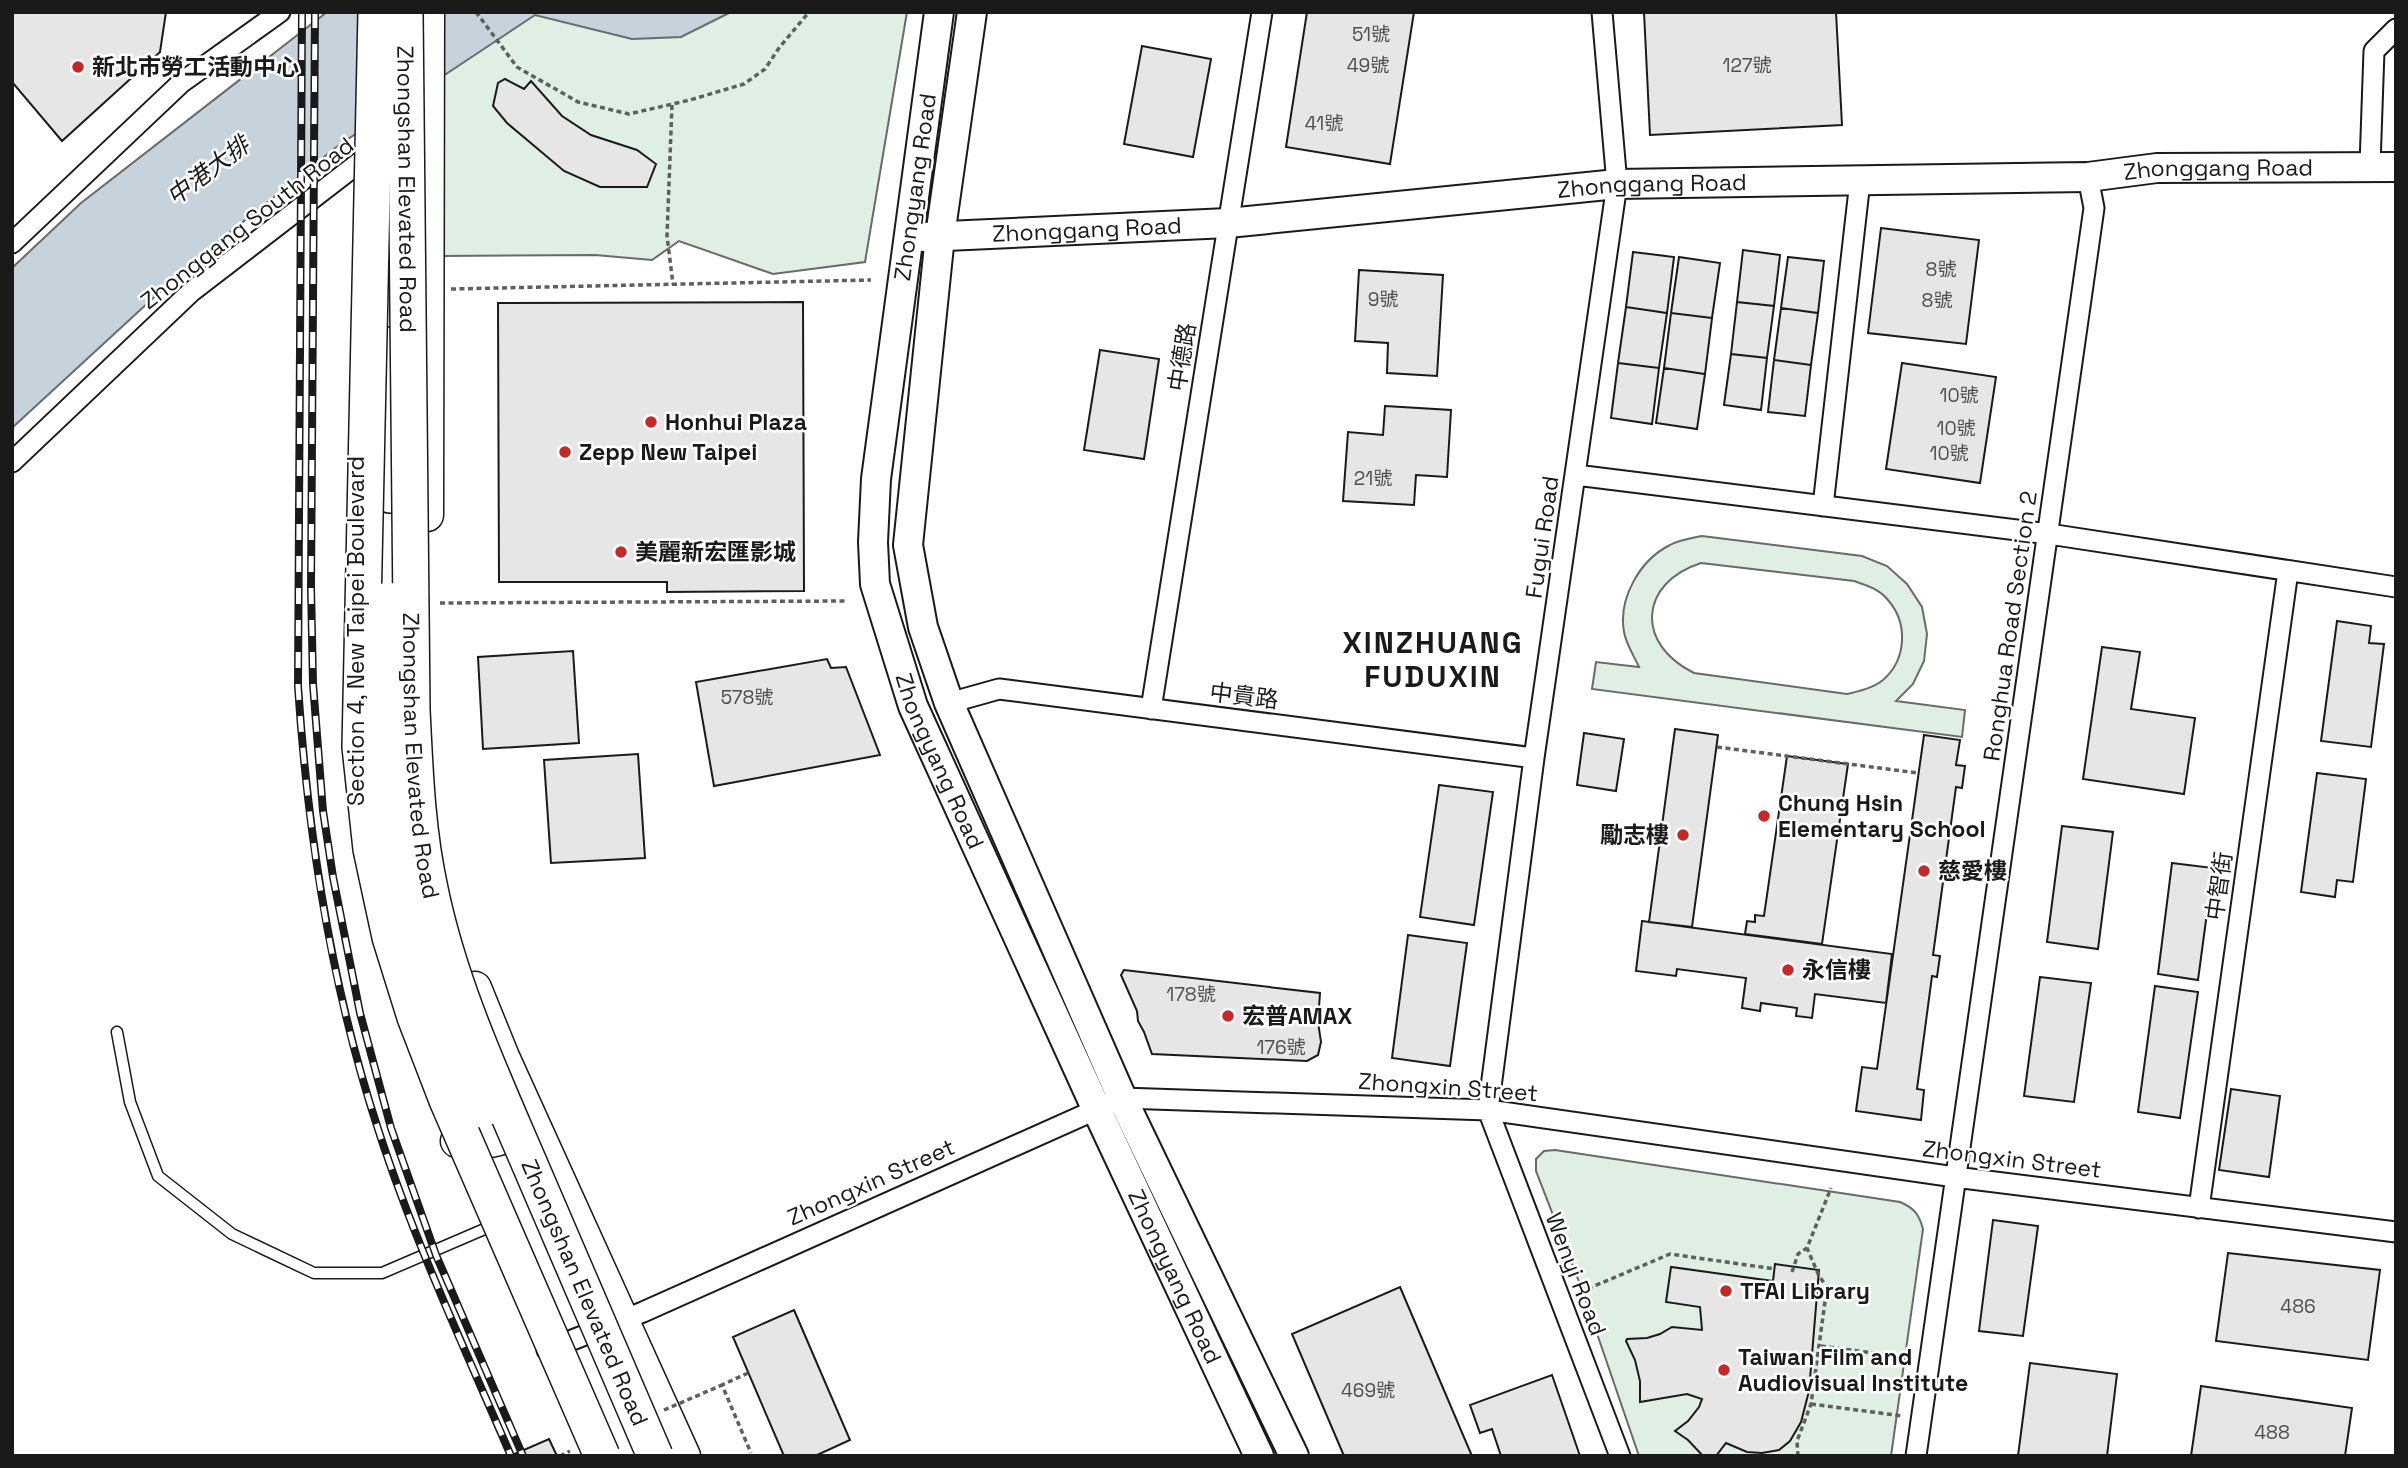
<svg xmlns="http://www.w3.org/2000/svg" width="2408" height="1468" viewBox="0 0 2408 1468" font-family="'Space Grotesk','Noto Sans TC',sans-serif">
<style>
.green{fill:#e0efe3;stroke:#6a6a6a;stroke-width:2;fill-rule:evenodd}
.water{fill:#c6d2dc;stroke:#6a6a6a;stroke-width:2}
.building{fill:#e6e6e6;stroke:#1a1a1a;stroke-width:2}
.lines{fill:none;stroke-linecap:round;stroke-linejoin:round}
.lane-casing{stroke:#1a1a1a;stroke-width:13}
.street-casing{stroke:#1a1a1a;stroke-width:23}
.secondary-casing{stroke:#1a1a1a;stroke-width:32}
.primary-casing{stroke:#1a1a1a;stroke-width:35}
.highway-casing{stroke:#1a1a1a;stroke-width:38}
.path{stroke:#5f5f5f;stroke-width:3.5;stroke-dasharray:5 3.5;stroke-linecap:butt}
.lane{stroke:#fff;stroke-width:10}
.street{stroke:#fff;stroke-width:19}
.secondary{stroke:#fff;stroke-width:28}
.primary{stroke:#fff;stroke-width:32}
.highway{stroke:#fff;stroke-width:35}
.rail-casing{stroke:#1a1a1a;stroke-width:8}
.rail{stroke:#fff;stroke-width:5;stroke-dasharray:16;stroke-linecap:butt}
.highway-bridge-casing{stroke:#1a1a1a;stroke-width:38;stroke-linecap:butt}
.path-bridge{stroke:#5f5f5f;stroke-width:3.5;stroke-dasharray:5 3.5;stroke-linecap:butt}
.highway-bridge{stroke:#fff;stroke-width:35}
.poi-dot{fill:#c62828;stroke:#fff;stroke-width:2.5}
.labels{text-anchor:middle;stroke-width:5;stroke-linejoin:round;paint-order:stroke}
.number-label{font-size:19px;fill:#4d4d4d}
.poi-label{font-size:23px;font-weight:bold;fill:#1a1a1a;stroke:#fff;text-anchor:start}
.street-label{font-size:23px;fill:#1a1a1a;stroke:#fff}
.water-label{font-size:24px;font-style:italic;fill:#1a1a1a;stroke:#fff}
.district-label{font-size:30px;font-weight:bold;letter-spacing:2px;fill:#1a1a1a;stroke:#fff}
</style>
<rect width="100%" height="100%" fill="#fff"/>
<path class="green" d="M437,12h470l-42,250 -92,12 -94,-33 -27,19 -57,-5 -154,1z
M1702,536l160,20 25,10 20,18 15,23 5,27 -3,27 -11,23 -17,17 69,9 -3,27 -370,-48 4,-27 43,5c-5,-11 -13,-23 -15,-35 -6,-34 16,-72 46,-87 9,-5 22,-7 32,-9zM1701,563l153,18c12,4 25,8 34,19 20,23 19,59 -5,80 -10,8 -23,11 -36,14l-153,-21c-59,-29 -55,-90 7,-110z
M1555,1150l345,52c14,6 19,12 23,27l-32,227h-252l-58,-169 -45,-116v-12l8,-8z"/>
<path class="water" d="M327,12h404l-50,25 -49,2 -97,-24 -196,130 -151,121 -176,162v-160l69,-65z"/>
<path class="building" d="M12,12h154l-6,40 -98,89 -50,-59z
M1307,12h107l-24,152 -104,-17z
M1644,12h192l6,113 -192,10z
M1142,46l69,13 -18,98 -69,-13z
M505,79l19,10 7,-8 31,35 29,19 46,15 19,14 -9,23h-47l-36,-16 -57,-48 -14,-17 5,-23z
M1881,228l98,12 -13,104 -98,-11z
M1743,250l37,5 -6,51 -37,-4z
M1633,252l41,5 -7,56 -41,-6z
M1679,257l41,6 -8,55 -41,-5z
M1788,257l36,4 -6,52 -37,-5z
M1359,270l84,5 -6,101 -50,-3 1,-30 -33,-2z
M803,302l1,289 -137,1v-10h-168l-1,-279z
M1737,302l37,4 -7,52 -36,-4z
M1626,307l41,6 -8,55 -41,-5z
M1781,308l37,5 -7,52 -37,-5z
M1671,313l41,5 -7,56 -41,-6z
M1100,350l59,9 -15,100 -60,-9z
M1731,354l36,4 -6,52 -37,-5z
M1774,360l37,5 -6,51 -37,-4z
M1618,363l41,5 -7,56 -41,-6z
M1902,363l94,14 -16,106 -94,-14z
M1664,368l41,6 -8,55 -41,-6z
M1385,406l66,4 -4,67 -31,-2 -2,30 -71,-4 5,-69 35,3z
M2337,621l34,5 -2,17 15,1 -13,103 -50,-6z
M2102,647l38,5 -9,57 64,9 -11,76 -101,-15z
M573,651l6,92 -96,6 -5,-92z
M827,659l4,9 15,-1 34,88 -166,31 -18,-104z
M1675,729l43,6 -26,192 -43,-5z
M1584,733l40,6 -8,52 -39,-6z
M1924,735l36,5 -4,25 9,1 -3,22 -6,-1 -23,168 7,1 -3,21 -5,-1 -15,113 7,1 -3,30 -65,-9 6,-44 15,2z
M638,754l7,104 -94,5 -7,-103z
M1787,756l61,8 -26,180 -77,-10 2,-13 8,1v-7l9,1z
M2317,773l49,6 -13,103 -16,-2 -2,17 -34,-5z
M1439,785l54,7 -19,133 -54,-8z
M2062,826l51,6 -15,117 -51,-7z
M2172,863l41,5 -15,112 -40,-6z
M1642,921l250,33 -6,49 -71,-9 -3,24 -16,-2 1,-8 -36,-5 -1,8 -18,-3 4,-30 -69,-9 -1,7 -40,-5z
M1408,935l59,8 -17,123 -58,-8z
M1124,970l196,23 -2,29 3,20 -3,13 -11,6 -155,-7 -8,-22 -6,-11 -1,-10 -16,-36z
M2040,977l51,6 -17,119 -50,-6z
M2155,986l43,6 -18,126 -42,-6z
M2231,1089l49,7 -11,81 -50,-7z
M1993,1220l45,6 -15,110 -44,-5z
M2228,1253l152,17 -12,90 -152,-19z
M1775,1264l44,6 -10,121 -8,31 -11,19 -11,9 -17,3 -15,-1 -21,-9 -10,13h-13l-15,-16 -13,-9 13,-10 11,-14 3,-8 -15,-5 -47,8v-21l-5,-21 -9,-19 1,-2 20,-1 13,-4 12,-7 30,3 -2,-23 -34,-5 5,-35 102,14z
M1400,1287l72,169h-128l-52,-122z
M794,1310l56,130 -35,16h-31l-51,-119z
M2030,1363l87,11 -10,82h-89z
M1552,1375l28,81h-79l-9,-27 -12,4 -10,-28z
M2201,1386l151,22 -7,48h-154z
M549,1439l8,17h-47z"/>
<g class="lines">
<defs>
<path id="lane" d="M117,1032l13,70 28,74 74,58 82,39h68l112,-48"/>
<path id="street" d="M1602,12l15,172 -83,574 -46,352 132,346
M2370,165l4,-114 22,-22
M12,243l169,-160 99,-71
M12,462l179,-170 169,-130 16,-10
M1576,475l473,59 347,53
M1823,506l37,-325
M949,703l50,-14 535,69
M1151,709l111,-697
M2199,1208l89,-637
M547,1350l96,-38 479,-214 366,12 467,67 441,55
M1916,1456l178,-1248 -6,-31"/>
<g id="secondary">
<path id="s1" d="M939,12l-63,467 -3,63 2,42 38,122 183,402 163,348"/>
<path d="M972,12l-32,224 -32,309 15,82 26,76 173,395 172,358"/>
<path id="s2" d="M924,237l304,-14 389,-39 471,-7 69,-9 239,-1"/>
</g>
<path id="primary" d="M427,515l1,-503
M475,988l28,69 181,399
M457,1141c20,2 51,3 63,-17 2,-4 3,-13 4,-17"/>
<path id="highway" d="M390,495l2,-150"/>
</defs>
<use href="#lane" class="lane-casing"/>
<use href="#street" class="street-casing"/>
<use href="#secondary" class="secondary-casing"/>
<use href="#primary" class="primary-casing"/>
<use href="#highway" class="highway-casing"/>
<path class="path" d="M476,12l41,55 61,35 51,12 61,-14 54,-16 21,-15 14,-21 30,-36
M672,105l-5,131 6,48
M451,289l420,-9
M440,603l406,-2
M1717,747l201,26
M1792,1272l6,-18 9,-6
M1580,1292l90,-38 105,15
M1821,1346l89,12
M748,1373l-26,12 29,68
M1811,1404l92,12
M1798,1456l-1,-15 14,-37 16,-117 -8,-11 -12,-28 24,-60"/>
<use href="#lane" class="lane"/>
<use href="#street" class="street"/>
<use href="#secondary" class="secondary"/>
<use href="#primary" class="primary"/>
<use href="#highway" class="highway"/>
<defs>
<path id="rail" d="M302,12l-4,674c10,152 33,301 81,446 36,111 86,217 132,324
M315,12l-4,575 2,97 10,127 10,66 27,136 31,115 45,127 87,201"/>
</defs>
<use href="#rail" class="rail-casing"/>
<use href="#rail" class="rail"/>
<defs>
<g id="highway-bridge">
<path d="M376,12l-16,735 11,102 19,88 25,80 32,83 155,356"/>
<path id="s3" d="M405,12l7,698c3,60 5,120 18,179 19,93 60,183 97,269 43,99 85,199 128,298"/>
<path d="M388,600c-2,109 -4,219 24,325 16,64 44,125 70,185"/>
</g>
</defs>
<use href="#highway-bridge" class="highway-bridge-casing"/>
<path class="path-bridge" d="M664,1410l58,-25
M560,1456l10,-5"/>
<use href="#highway-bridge" class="highway-bridge"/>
</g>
<g class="poi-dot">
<circle cx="78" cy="67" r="7"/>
<circle cx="651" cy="422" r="7"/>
<circle cx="565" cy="452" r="7"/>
<circle cx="621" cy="552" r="7"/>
<circle cx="1764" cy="816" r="7"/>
<circle cx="1683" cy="835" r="7"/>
<circle cx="1924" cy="871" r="7"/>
<circle cx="1788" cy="970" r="7"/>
<circle cx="1228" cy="1016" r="7"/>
<circle cx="1726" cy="1291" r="7"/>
<circle cx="1724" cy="1370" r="7"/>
</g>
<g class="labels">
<g class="number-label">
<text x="1371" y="41">51號</text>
<text x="1368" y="72">49號</text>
<text x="1747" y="72">127號</text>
<text x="1324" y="130">41號</text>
<text x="1941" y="276">8號</text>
<text x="1383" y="306">9號</text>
<text x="1937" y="307">8號</text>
<text x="1959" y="402">10號</text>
<text x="1956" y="435">10號</text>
<text x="1949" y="460">10號</text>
<text x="1373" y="485">21號</text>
<text x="747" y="704">578號</text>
<text x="1191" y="1001">178號</text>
<text x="1281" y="1054">176號</text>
<text x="2298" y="1313">486</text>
<text x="1368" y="1397">469號</text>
<text x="2272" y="1439">488</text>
</g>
<g class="poi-label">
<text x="92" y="75">新北市勞工活動中心</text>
<text x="665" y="430">Honhui Plaza</text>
<text x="579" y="460">Zepp New Taipei</text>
<text x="635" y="560">美麗新宏匯影城</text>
<text x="1778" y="811">Chung Hsin<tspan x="1778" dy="26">Elementary School</tspan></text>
<text x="1669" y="843" text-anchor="end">勵志樓</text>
<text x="1938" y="879">慈愛樓</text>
<text x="1802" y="978">永信樓</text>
<text x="1242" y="1024">宏普AMAX</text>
<text x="1740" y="1299">TFAI Library</text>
<text x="1738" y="1365">Taiwan Film and<tspan x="1738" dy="26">Audiovisual Institute</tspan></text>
</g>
<g class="street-label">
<text dy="8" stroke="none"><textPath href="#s2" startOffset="1297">Zhonggang Road</textPath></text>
<text transform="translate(915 187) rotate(-82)" y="8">Zhongyang Road</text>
<text dy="8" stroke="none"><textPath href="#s2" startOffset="730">Zhonggang Road</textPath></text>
<text dy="8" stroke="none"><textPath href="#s3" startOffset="177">Zhongshan Elevated Road</textPath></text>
<text transform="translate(247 223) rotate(-38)" y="8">Zhonggang South Road</text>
<text dy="8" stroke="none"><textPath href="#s2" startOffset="163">Zhonggang Road</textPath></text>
<text transform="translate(1182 357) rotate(-81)" y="8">中德路</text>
<text transform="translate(1542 537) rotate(-82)" y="8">Fugui Road</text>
<text transform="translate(2010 626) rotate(-82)" y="8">Ronghua Road Section 2</text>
<text transform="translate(356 631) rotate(-90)" y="8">Section 4, New Taipei Boulevard</text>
<text transform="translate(1244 696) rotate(7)" y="8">中貴路</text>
<text dy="8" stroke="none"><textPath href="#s3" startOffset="744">Zhongshan Elevated Road</textPath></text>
<text dy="8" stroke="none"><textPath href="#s1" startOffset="765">Zhongyang Road</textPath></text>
<text transform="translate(2219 886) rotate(-82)" y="8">中智街</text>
<text transform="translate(1448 1087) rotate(4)" y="8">Zhongxin Street</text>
<text transform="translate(2012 1159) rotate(7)" y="8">Zhongxin Street</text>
<text transform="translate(871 1182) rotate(-24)" y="8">Zhongxin Street</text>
<text transform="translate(1576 1274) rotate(69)" y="8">Wenyi Road</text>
<text dy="8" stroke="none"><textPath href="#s1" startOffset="1332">Zhongyang Road</textPath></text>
<text dy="8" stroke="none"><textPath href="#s3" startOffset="1311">Zhongshan Elevated Road</textPath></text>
</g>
<g class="water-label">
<text transform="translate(208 171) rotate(-37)" y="8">中港大排</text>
</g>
<g class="district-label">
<text x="1433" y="653">XINZHUANG<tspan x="1433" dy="34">FUDUXIN</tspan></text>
</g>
</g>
<rect width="2408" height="1468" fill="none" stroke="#1a1a1a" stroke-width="28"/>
</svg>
